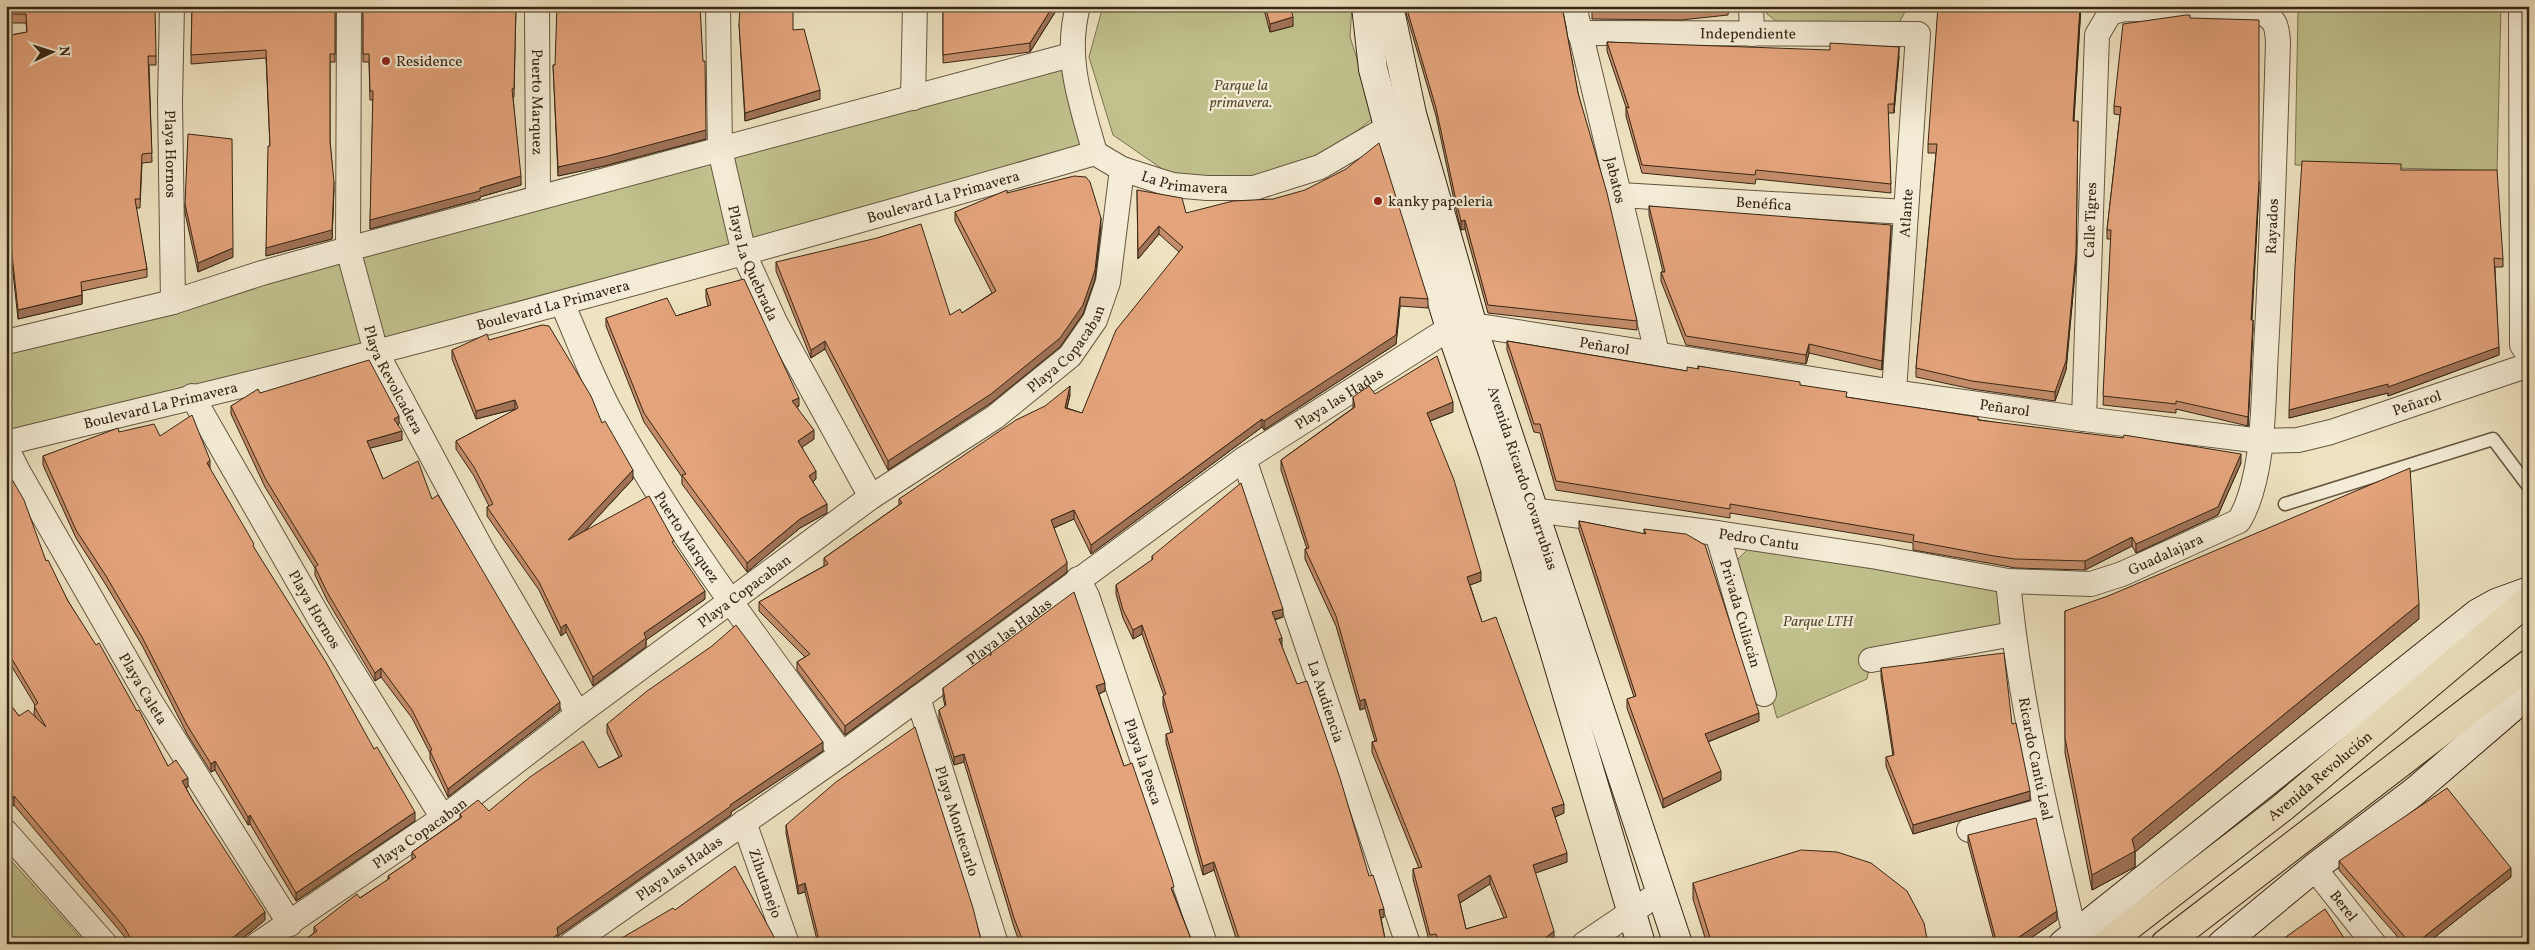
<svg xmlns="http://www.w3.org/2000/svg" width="2535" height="950" viewBox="0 0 2535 950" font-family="Vollkorn,serif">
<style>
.green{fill:#c0c18d;stroke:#7c7450}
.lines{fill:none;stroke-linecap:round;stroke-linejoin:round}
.lane-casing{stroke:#65553f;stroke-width:15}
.street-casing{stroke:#65553f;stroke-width:26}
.secondary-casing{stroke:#372614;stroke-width:30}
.primary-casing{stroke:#372614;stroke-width:30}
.lane{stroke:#f4ecd6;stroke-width:12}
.street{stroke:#f4ecd6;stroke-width:24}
.secondary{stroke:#f4ecd6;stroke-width:28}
.primary{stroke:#eee2c0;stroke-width:28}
.wall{fill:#c38c6a;stroke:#372614;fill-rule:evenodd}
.shaded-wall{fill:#9f7256;stroke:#372614}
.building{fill:#e3a37b;stroke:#372614;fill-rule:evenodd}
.poi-dot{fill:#8f2418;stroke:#f4ecd6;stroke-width:2}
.labels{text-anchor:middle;stroke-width:4.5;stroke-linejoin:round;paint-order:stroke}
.street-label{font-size:15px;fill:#372614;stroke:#f4ecd6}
.poi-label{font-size:15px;fill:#372614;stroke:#f4ecd6;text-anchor:start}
.park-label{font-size:15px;font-style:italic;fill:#594d32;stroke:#f4ecd6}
</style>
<rect width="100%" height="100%" fill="#eee2c0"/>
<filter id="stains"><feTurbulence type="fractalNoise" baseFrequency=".004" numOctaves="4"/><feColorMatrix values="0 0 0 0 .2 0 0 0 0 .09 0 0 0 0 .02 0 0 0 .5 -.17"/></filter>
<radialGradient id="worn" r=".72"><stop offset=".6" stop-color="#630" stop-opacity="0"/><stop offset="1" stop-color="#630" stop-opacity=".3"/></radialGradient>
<path class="green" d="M1103,6h249l-2,31 21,66 1,16 -29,23 -48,27 -45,14 -82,-10 -55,-38 -24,-78z
M1765,6h143l-10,19 -119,-2 -12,-9z
M2294,6h207l-4,165 -202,-6 3,-154z
M1059,69l8,5 17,72 -344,104 -734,187v-96z
M1753,544l255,37 5,53 -142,26 -4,19 -90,39 -43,-155z
M6,855l80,89h-80z"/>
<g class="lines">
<defs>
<path id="lane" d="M2285,504l208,-65 36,48"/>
<g id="street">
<path id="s1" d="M172,6l-2,96 3,200"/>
<path id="s2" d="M349,6l-1,243 28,103 105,196 97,166"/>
<path id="s3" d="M537,6l1,191"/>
<path id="s4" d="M718,6l2,144 24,104 31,68 96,175"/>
<path id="s5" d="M1078,6c-14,52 3,97 17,147l27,16 50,16 35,3h47l66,-21 84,-49"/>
<path id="s6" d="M1574,6l83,347"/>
<path d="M1751,6l1,28"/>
<path d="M2521,6l1,339 7,10"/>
<path id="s7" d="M1579,33l339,1 -24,358"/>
<path d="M913,98l2,-92"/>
<path id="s8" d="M1620,195l286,17"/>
<path id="s9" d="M562,303c16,36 30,75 49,110 66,121 150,231 231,341"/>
<path d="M6,342l167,-40 89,-29 86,-24 723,-194"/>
<path id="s10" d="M192,396l129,225 122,197"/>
<path id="s11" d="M6,443c125,-31 250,-60 374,-92 240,-63 478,-129 715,-198"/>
<path id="s12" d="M6,447l13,26 131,228 140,223"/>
<path id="s13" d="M1244,459l164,485"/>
<path id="s14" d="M1516,508l201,25 160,24 131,24 83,3 31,-10 117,-53c26,-44 24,-121 27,-171 6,-103 9,-205 12,-308 -1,-18 -3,-23 -19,-31l-134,-2 -15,4 -13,22 -13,384"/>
<path id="s15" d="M1717,533l47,161"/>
<path id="s16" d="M1078,579l9,17 118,348"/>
<path id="s17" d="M2008,581c11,119 39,237 67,354"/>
<path d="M1871,660l142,-26"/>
<path id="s18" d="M918,698l78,246"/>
<path id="s19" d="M744,822l43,122"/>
<path d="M1969,830l76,-20"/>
<path d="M6,832l99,112"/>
<path id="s20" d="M2314,868l60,76"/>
<path id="s21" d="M258,944l185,-126 135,-104 293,-217 124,-80 75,-61 25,-36 13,-38 14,-113"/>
<path id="s22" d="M571,944l271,-190 402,-295 206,-131 23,-3 421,67 190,27 177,22 37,-1 33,-8 198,-67"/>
<path d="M1584,944l77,-52"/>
</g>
<g id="secondary">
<path d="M1366,6l7,63 15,57 62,202 43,125 60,194 88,297"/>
<path id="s23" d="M1389,6l23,108 64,223 202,607"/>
<path d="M2063,944l415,-331 18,-10 33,-12"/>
<path d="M2222,944l92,-76 100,-76 115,-99"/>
</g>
<g id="primary">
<path id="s24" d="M2106,944l176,-136 247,-208"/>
<path d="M2165,944l364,-280"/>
</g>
</defs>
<use href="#lane" class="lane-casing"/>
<use href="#street" class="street-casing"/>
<use href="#secondary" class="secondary-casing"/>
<use href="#primary" class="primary-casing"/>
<use href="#lane" class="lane"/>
<use href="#street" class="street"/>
<use href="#secondary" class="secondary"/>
<use href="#primary" class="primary"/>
</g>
<path class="wall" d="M6,6l150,50v9h-7l3,97 -10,1 -2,45h-4l11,61v8l-65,14v13l-64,15 -12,-111v-172l21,-4 -1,-9h-20z
M192,6h143v56h-5v79l4,50 -2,48 -66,17 4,-110 -4,-88 -75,6z
M363,6h153l-2,91h-1l8,88 -41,12v2l-110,30 3,-129h-3l-1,-38h-6z
M943,6h116l-29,46 -87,11z
M1263,6h27l3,20 -23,6z
M1404,6h158l16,87 59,228v9l-149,-17 -23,-84 -4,1 -4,-16 -21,-98z
M1592,6h137l-1,9 -47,5 -89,-1z
M2081,6l-7,115 2,141 -10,108 -11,31 -83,-12 -56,-12v-9l20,-215h-8v-9z
M2190,18l69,172 -7,130 1,9 -5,97 -72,-17v4l-73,-8 8,-166h-4v-9l13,-115 -6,-1v-8z
M739,24l54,6 27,69 -75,22z
M1607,42l292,14 -5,57h-6l3,80 -135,-14 -1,5 -113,-11 -16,-57v-9l-19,-56z
M553,65h2l151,74 -102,27 -46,10z
M2401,170l102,89v8h-8l4,88 -111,41v-3l-99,25z
M1137,190l49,23 242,86v9l-28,-2 -4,38 -132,86 -2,-3 -171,127 -17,-35 -20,9 13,43 -1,2 -221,162 -48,-65v-8l8,-5 -46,-46v-9l65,-36v-8l75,-53v-6l171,-104 -3,13 15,5 97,-161 -20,-18 -21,25z
M1007,193l94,34 -6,52 -12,35 -23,33 -69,56 -103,67 -63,-121 -14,9 -35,-87v-9l174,53 12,-2 30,-20 -37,-72v-9z
M185,204l48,53 -35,15 -13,-59z
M1649,206l242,27 -9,137 -73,-17 -3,11 -120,-19 -25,-64v-9h2l-14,-57z
M706,289l93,117 -2,1 17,32 -12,8 14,32 -3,3 14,31 -27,15 -53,44 -65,-88v-7l-38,-55 -38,-96v-8l70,-2 32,-10 -2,-8z
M489,340l113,83 31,56 -49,53 90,13 31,54 -59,41v7l-53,39 -27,-54 -5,4 -22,-46 -52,-74v-9l2,-1 -15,-30 -18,-27v-8l59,-31v-1l-39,10 -24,-60v-9z
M1507,341l180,30 11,-2v-3l102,19 47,13 394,65 -23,52 -82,38 -4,-7 -47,24 -70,-2 -21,-4 -81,-14v-7l-183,-30v5l-174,-28 -16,-57 -6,-1 -27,-82z
M260,393l139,31 -1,1 4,15 -32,8 13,31 49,20 128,211 -112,87 -18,-38v-6l-18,-35 -31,-41 -6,4 -48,-81 -12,-25v-7l-50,-81 -34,-73v-8z
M1375,394l78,18 -23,9 51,160 -11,4 12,37 82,191 -9,4 12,45 -32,11 19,67 -4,4h-114v-1l-6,1 -17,-65v-10l6,-1 -47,-116v-10l3,-1 -10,-33 -5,2 -24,-84 -31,-67v-10h2l-26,-79v-10l72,-52v-11zM1490,884l14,34 -38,11 -6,-26z
M119,432l41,4 50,33 44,79 161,273 -119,80 -46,-77 -2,1 -33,-55 -4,2 -24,-38 -45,-89 -36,-60 -30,-47 -33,-73v-9z
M6,469l40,92 22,40 100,165 20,21 -2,1 6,11 73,121 -29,24h-107l-5,-8 -110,-131 -3,2 -5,-5v-103l13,17 17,1 -2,-3 1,-9 -29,-48z
M1579,521l65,13v-5l115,192 -51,21 13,38 -58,28 -36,-100v-9l7,-2 -55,-167z
M1152,556l131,61 -8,3 7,27 102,270 -3,1 5,26h-148l-24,-74 -11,5 -37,-132v-9l5,-1 -8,-28v-9h1l-22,-62 -9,5 -10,-21 -7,-24v-9l36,-25z
M2065,611l354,8 -284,233v15l-43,23 -27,-137z
M1881,668l131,56 18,76 -117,34 -27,-68v-9l7,-1 -12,-79z
M943,688l162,3 -6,3 25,72 69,178h-173l-6,-17 -50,-165 -10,3 -15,-46v-9l6,-4 -2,-9z
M607,724l216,27 -92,61v3l-173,121v7l-2,1h-257l15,-11v-6l74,-47v-4l24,-16v-8l48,-34v-4l29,-3 110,-43 20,-11 -12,-24z
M786,825l196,119h-164l-13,-52 -7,2 -12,-61z
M1968,835l89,85 -35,24h-27l-27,-101z
M2339,861l172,16 -85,67h-22l-65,-74z
M1693,883l235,61h-221l-14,-45z"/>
<path class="shaded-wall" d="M1053,6h6l-29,46v-9z
M2080,6h1l-8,124v-9z
M1293,17v9l-23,6v-8z
M1899,47v9l-5,57v-9z
M820,90v9l-75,22v-8z
M2078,121l-2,141 -10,108 -11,31v-9z
M706,130v9l-102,27 -46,10v-9z
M521,176v9l-41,12v2l-110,30v-9z
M2259,181v9l-8,138v-8z
M334,182l-2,57 -66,17v-8z
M1101,218v9l-6,52 -12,35 -23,33 -69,56 -103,67v-9z
M1465,220v9l-4,1v-9z
M1891,225v8l-9,137v-9z
M1159,226v8l-21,25v-9z
M233,248v9l-35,15v-9z
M82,295v9l-64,15v-9z
M1400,297v9l-4,38 -132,86v-9z
M2253,320v9l-5,97v-9z
M825,341v8l-14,9v-8z
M1809,344v9l-3,11v-9z
M2499,347v8l-111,41v-3l-99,25v-8z
M1070,386v9l-5,21v-8z
M799,398v8l-7,4v-9z
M515,400v9l-39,10v-8z
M1453,402v10l-26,10v-9z
M399,416v8l-5,3v-8z
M1262,419v8l-171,127v-9z
M814,430v9l-16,11v-9z
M402,431v9l-35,9v-8z
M2241,454v9l-23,52 -82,38v-9z
M210,460v9l-3,-6z
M633,470v9l-65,70v-9z
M816,471v8l-7,6v-9z
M827,504v9l-27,15 -53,44v-9l53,-44z
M1074,510v9l-23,10v-9z
M2132,537v9l-47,24v-9z
M1067,562v9l-1,2 -221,162v-9z
M1481,572v9l-14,5v-9z
M705,591v8l-59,41v7l-53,39v-9l51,-44z
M2419,604v15l-284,233v15l-43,23v-15l40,-36z
M1283,609v8l-11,3v-8z
M566,624v8l-5,4v-8z
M1142,625v9l-9,5v-9z
M1282,638v8l-3,-7z
M381,668v9l-6,4v-8z
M1105,683v8l-9,4v-9z
M1365,699v9l-5,2v-9z
M560,702v8l-112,87v-8z
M1759,713v8l-54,22v-9z
M823,742v9l-92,61v3l-173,121v7l-2,1h-11l12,-16 173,-123z
M964,754v8l-10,3v-8z
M215,761v9l-4,2v-8z
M1721,771v9l-58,28v-9z
M188,778v9l-6,3v-9z
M2030,791v9l-117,34v-9z
M14,796v9l-3,2v-8z
M1564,804v9l-12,5v-10z
M415,812v9l-119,80v-8z
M250,815v9l-2,1v-8z
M1567,853v9l-34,12v-9z
M1214,862v8l-11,5v-9z
M2511,868v9l-85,67h-11z
M1490,875v9l-32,20v-9z
M805,883v9l-7,2v-8z
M1384,909v8l-5,2v-9z
M2057,911v9l-35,24h-13z
M265,912v8l-29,24h-6l1,-5z
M1554,931v9l-4,4h-12z"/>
<path class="building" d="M6,6h149l1,50h-8l4,97 -10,1 -2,45h-5l12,70 -66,13 1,13 -64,15 -12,-111v-163l21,-4 -1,-18h-20z
M192,6h143v48h-5v87l4,41 -2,48 -66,18 2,-102h2l-4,-96 -75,5z
M363,6h153l-2,82 -2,1 9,87 -41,12v3l-110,29 3,-129h-3l-1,-37h-6z
M557,6h143l3,55h2l1,69 -102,27 -46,10 -5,-102h2z
M740,6h53v24l11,-1 16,61 -75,23 -6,-89z
M943,6h110l-23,37 -87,12z
M1265,6h25l3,11 -23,7z
M1406,6h156l16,87 29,100 30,128 -149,-16 -23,-85 -4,1 -4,-16 -21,-97z
M1592,6h136l-47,5h-89z
M1938,6h142l-7,115h5l-2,132 -10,108 -11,31 -83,-11 -56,-13 21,-224h-9z
M2186,15h4v3l69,2v161l-8,139h2l-5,97 -72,-16v3l-73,-8 8,-166h-4l14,-123 -7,-1 9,-82z
M1607,42l223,8v-7l69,4 -5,57h-6l3,80 -135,-14 -1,5 -113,-10 -16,-58 3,1z
M188,134l44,5 1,109 -35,15 -13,-59z
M1379,143l49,156 -28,-2 -4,38 -132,86 -2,-2 -171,126 -17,-35 -23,10 16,42 -1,2 -221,162 -48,-64 13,-8 -51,-52 69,-38 -4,-6 78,-55 -3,-4 117,-79 29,-14 25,-20 -5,22 17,5 34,-83 67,-83 -24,-21 -21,24 -1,-60 45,8 4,15 47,-12 40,-2 32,-9 41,-21z
M2302,161l99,3v6h96l6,89 -9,-1 5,89 -111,40v-3l-99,26 6,-143z
M1074,176l12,1 4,5 11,36 -6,52 -12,35 -23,33 -69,56 -103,67 -63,-120 -14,9 -35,-88 101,-24 44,-14 29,91 10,-6 2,4 34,-22 -41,-79 52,-22v3z
M1649,206l242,19 -9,136 -73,-17 -3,11 -120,-19 -25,-64h4z
M744,279l55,119 -7,3 22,29 -16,11 18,30 -7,5 18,28 -27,15 -53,44 -65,-88 4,-1 -42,-61 -38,-95 61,-20 9,18 35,-11 -5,-16z
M542,325l7,1 42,70 11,27 3,-2 28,49 -65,70 81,-44 25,45 -2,1 33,49 -61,42 2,5 -53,39 -27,-53 -5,4 -22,-46 -52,-75 6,-3 -19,-37 -18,-26 62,-33 -3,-8 -39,11 -24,-61 35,-16 2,6z
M1507,341l180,30v-4l12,2 -1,-3 102,16v3l47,7 -1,5 132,20v3l145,18 1,-3 117,19 -23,53 -82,37 -4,-7 -47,24 -70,-2 -21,-3 -81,-15 1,-6 -184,-31v5l-174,-28 -16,-57h-6z
M1437,356l16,46 -26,11 27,67 27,92 -14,5 15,45 14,-5 68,187 -12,4 15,45 -34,12 21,66 -16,13h-99l-3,-10 -6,1 -17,-66 9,-2 -50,-125 5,-1 -12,-42 -5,2 -24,-85 -31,-67 4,-1 -28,-88 74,-53 -2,-10 16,-11 6,8zM1490,875l17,42 -41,12 -8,-34z
M369,360l30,56 -5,3 8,12 -35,10 16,38 35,-18 14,38 6,-4 122,207 -112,87 -18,-38 2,-1 -20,-40 -31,-42 -6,5 -48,-81 -12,-25 3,-2 -53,-87 -34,-72 27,-17 2,4z
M192,415l18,45 -3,3 47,81 -1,2 73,116 48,87 3,-2 38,65 -119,81 -46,-78 -2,2 -33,-56 -4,3 -24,-39 -45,-88 -36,-61 -30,-46 -33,-74 75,-28 1,4 35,-8 6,12z
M2410,468l9,136 -287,235 3,12 -43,24 -27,-137v-127l43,-15z
M6,469l18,31 22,61 2,-1 20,41 28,44 3,-2 38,68 2,-1 29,56 8,-6 12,18 -6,3 10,18 73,113 -34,27 3,2 -4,3h-96l-10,-17 -110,-131 -3,3 -5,-6v-94l13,17 9,-6 18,17 -12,-21 4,-3 -32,-54z
M1241,483l42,126 -11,3 10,26 -3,1 18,45 10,-3 33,97 29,98 4,-1 11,34 -5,1 7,34h-145l-27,-82 -11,4 -37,-132 7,-2 -10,-36 3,-2 -24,-69 -9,5 -10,-20 -7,-25 37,-26 -1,-3z
M1579,521l67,13 -2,-5 42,5 19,11 54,168 -54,21 16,37 -58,28 -36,-100 9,-3z
M1074,592l31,91 -9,3 28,80 8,-3 40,116 2,8 -3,1 22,56h-169l-10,-26 -50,-164 -10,3 -15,-47 7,-5 -3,-17z
M736,625l87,117 -93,63 1,1 -174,122 1,6 -13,10h-246l18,-13 -3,-4 43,-33 3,4 30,-20 -2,-2 28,-19 -4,-5 50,-35 -2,-3 18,-14 11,11 41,-34 53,-36 16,27 23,-12 -15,-32 40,-33 65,-45z
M2004,653l8,71 4,-1 14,68 -117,34 -27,-68 8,-2 -13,-87z
M915,727l58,181 9,36h-162l-15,-61 -7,3 -12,-61 50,-43z
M2447,788l64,80 -96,76h-4l-72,-83z
M2036,818l21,93 -48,33h-12l-29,-109z
M1801,850l36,2 34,11 36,28 17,32 4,21h-216l-19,-61z
M735,866l43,78h-162l-1,-2 58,-34 2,2z
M2325,909l23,35h-72z"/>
<g class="poi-dot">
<circle cx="386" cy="61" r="5"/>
<circle cx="1378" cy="201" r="5"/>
</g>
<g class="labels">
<g class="street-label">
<text dy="5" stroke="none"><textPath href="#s7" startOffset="169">Independiente</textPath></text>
<text dy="5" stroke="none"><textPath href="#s3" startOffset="96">Puerto Marquez</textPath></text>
<text dy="5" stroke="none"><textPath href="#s1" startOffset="148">Playa Hornos</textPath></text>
<text dy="5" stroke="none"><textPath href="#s6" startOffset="179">Jabatos</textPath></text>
<text dy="5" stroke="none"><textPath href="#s5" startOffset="246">La Primavera</textPath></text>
<text dy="5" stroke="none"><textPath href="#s11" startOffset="969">Boulevard La Primavera</textPath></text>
<text dy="5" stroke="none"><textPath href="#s8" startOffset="144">Benéfica</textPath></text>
<text transform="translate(1906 213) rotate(-86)" y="5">Atlante</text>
<text transform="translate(2090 220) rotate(-88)" y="5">Calle Tigres</text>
<text dy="5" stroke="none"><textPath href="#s14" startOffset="1040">Rayados</textPath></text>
<text dy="5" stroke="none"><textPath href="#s4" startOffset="262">Playa La Quebrada</textPath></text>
<text dy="5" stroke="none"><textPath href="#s11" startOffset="564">Boulevard La Primavera</textPath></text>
<text dy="5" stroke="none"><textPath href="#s22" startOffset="1230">Peñarol</textPath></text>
<text dy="5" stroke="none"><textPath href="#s21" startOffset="1006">Playa Copacaban</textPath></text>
<text dy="5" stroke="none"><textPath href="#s2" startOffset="382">Playa Revolcadera</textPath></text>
<text dy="5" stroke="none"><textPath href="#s22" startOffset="942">Playa las Hadas</textPath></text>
<text dy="5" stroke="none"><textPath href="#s22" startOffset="2055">Peñarol</textPath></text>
<text dy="5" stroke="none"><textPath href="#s11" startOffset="159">Boulevard La Primavera</textPath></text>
<text dy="5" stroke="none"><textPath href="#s22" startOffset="1635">Peñarol</textPath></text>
<text dy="5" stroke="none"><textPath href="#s23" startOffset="491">Avenida Ricardo Covarrubias</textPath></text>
<text dy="5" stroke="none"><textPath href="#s9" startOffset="266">Puerto Marquez</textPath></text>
<text dy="5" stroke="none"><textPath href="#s14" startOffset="245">Pedro Cantu</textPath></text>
<text dy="5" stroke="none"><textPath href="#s14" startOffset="661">Guadalajara</textPath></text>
<text dy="5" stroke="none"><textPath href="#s21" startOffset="601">Playa Copacaban</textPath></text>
<text dy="5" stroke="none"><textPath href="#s10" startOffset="246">Playa Hornos</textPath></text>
<text dy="5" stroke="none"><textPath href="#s15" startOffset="84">Privada Culiacán</textPath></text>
<text dy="5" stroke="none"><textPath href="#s22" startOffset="538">Playa las Hadas</textPath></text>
<text dy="5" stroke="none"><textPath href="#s12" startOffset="278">Playa Caleta</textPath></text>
<text dy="5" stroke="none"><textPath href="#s13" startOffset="256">La Audiencia</textPath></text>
<text dy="5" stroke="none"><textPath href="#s17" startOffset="180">Ricardo Cantú Leal</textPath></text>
<text dy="5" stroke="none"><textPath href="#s16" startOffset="194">Playa la Pesca</textPath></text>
<text dy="5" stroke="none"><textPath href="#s24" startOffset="272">Avenida Revolución</textPath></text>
<text dy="5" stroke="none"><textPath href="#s18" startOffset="129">Playa Montecarlo</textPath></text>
<text dy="5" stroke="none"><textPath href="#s21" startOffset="196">Playa Copacaban</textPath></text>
<text dy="5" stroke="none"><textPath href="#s22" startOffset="132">Playa las Hadas</textPath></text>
<text dy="5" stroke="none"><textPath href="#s19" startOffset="65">Zihutanejo</textPath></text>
<text dy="5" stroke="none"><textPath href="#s20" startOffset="48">Berel</textPath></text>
</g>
<g class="poi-label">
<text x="396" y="66">Residence</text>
<text x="1388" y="206">kanky papeleria</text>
</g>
<g class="park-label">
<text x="1241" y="90">Parque la<tspan x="1241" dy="17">primavera.</tspan></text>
<text x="1818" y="626">Parque LTH</text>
</g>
</g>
<rect width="2535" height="950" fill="none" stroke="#eee2c0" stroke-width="25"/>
<rect x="8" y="8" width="2520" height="935" fill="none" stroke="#372614" stroke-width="2.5"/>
<rect x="12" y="12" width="2510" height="925" fill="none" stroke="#372614"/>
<g transform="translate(52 52) rotate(86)" stroke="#f4ecd6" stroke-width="4" paint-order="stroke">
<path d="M0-4L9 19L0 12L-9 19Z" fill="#372614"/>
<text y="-8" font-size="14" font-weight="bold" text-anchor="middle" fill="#372614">N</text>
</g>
<rect width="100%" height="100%" filter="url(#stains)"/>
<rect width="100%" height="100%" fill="url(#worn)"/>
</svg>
